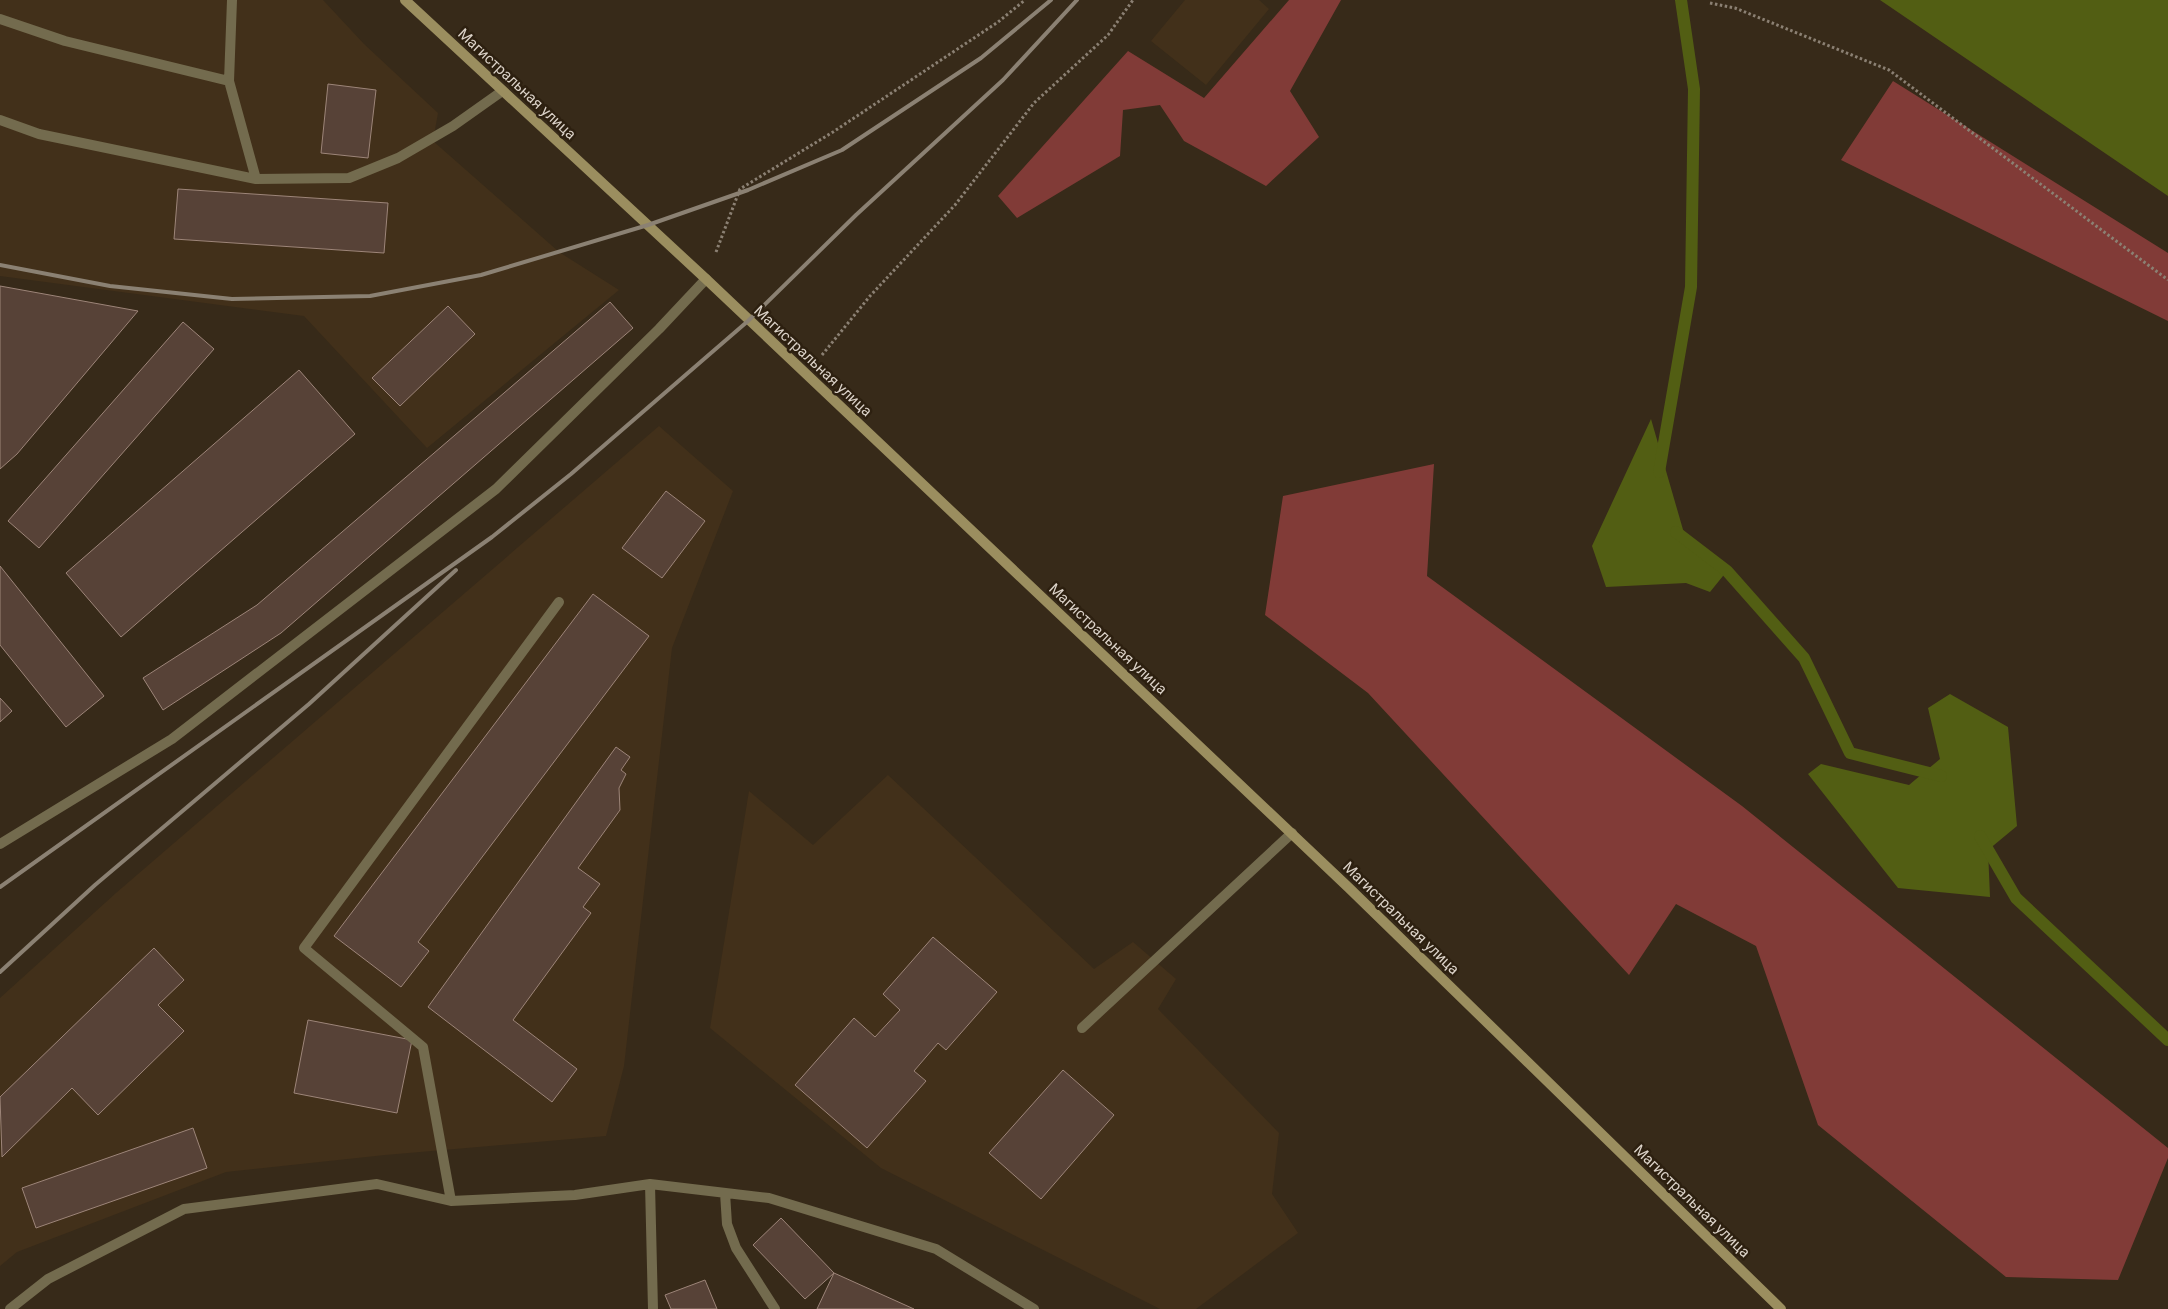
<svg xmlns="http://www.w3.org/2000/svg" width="2168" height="1309" viewBox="0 0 2168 1309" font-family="Roboto,sans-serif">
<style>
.built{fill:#42301a}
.forest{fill:#813b37}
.water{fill:#525e13}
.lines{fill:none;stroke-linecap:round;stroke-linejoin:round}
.stream{stroke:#525e13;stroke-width:12}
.building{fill:#574237;stroke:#9d8579}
.path{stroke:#8b8073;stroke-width:3;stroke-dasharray:2.5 2.5;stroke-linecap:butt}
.lane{stroke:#736b4e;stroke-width:10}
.secondary{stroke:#9b8e5f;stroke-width:10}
.rail{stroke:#8b8173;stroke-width:4}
.labels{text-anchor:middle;stroke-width:5;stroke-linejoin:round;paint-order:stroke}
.street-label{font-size:15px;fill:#dbd2c8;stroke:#2d2010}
</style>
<rect width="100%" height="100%" fill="#372a19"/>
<path class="built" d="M0,0h323l41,44 74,69 -5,28 126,111 60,38 -192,158 -123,-132 -304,-40z
M1185,0h74l10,9 -63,76 -55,-44z
M659,426l74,65 -61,157 -48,418 -18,70 -221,19 -159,17 -209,80 -17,14v-268l116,-105z
M888,775l206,194 39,-27 43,37 -18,30 121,124 -7,61 26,39 -102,76h-36l-279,-141 -171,-140 39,-237 64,54z"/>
<path class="forest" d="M1289,0h52l-51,91 29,46 -53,49 -82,-45 -24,-36 -37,5 -3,46 -103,62 -19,-22 130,-145 76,47z
M1893,81l275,172v68l-327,-161z
M1434,464l-7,112 315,230 426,342v10l-50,122 -112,-3 -188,-152 -62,-179 -80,-42 -47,71 -261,-282 -103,-78 18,-119z"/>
<path class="water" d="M1880,0h288v196z
M1651,419l35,121 41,31 -17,21 -24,-9 -80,4 -14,-41z
M1950,694l58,33 9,99 -29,24 2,47 -92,-9 -90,-114 13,-10 88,21 31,-26 -12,-51z"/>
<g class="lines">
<path class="stream" d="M1659,472l32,-185 3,-198 -13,-89
M1676,532l51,39 77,87 46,95 91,23
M1980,836l36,62 152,142"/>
</g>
<path class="building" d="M328,84l48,6 -8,68 -47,-5z
M178,189l210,14 -4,50 -210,-14z
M0,286l138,25 -121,143 -17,15z
M610,302l23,26 -352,305 -118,77 -20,-32 114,-73z
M448,306l27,28 -75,72 -28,-28z
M183,322l31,27 -175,199 -31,-27z
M299,370l56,64 -234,203 -55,-64z
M666,491l39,30 -43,57 -40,-30z
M0,566l104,130 -38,31 -66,-82z
M593,594l56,42 -231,306 11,9 -28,36 -67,-51z
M0,698l12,13 -12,11z
M616,747l14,10 -9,13 5,4 -7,14 1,22 -42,58 22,16 -17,23 8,6 -78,107 64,49 -25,33 -124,-95z
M933,937l64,55 -51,58 -8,-7 -24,28 12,10 -59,67 -72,-63 59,-67 21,19 25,-27 -17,-16z
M154,948l30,32 -26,25 26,26 -86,84 -26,-27 -70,69 -2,-60z
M308,1020l104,20 -15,73 -103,-20z
M1063,1070l51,45 -73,84 -52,-46z
M193,1128l14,40 -171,60 -14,-40z
M781,1218l53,55 -29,26 -52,-54z
M834,1273l80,36h-97z
M705,1280l12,29h-46l-6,-14z"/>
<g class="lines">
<path class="path" d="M1710,3l25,5 154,62 279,210
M716,252l24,-63 93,-57 165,-110 27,-22
M822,355l48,-59 85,-91 79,-102 74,-68 25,-35"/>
<path class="lane" d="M0,19l65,22 164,40 27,98 -217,-45 -39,-14
M229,81l3,-81
M256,179l93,-1 49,-20 55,-32 48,-34
M0,844l172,-105 324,-250 163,-160 47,-50
M1082,1028l210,-195
M650,1184l3,125
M725,1193l2,31 9,24 39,61
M451,1201l-28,-154 -119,-99 255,-346
M10,1309l38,-30 136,-70 193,-25 74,17 124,-6 75,-11 119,14 167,51 98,60"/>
<path class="secondary" d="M405,0l301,279 643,609 432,421"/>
<path class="rail" d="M0,265l110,21 122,13 138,-3 111,-21 167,-50 100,-35 94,-40 139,-92 70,-58
M0,887l492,-350 79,-63 177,-153 108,-106 147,-135 74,-80
M0,972l95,-87 214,-181 147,-134"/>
</g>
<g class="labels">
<g class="street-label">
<text transform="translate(517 84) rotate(43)" y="5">Магистральная улица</text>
<text transform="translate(813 361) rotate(43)" y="5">Магистральная улица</text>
<text transform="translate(1108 639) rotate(43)" y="5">Магистральная улица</text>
<text transform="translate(1401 918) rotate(44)" y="5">Магистральная улица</text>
<text transform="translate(1692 1201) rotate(44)" y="5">Магистральная улица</text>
</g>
</g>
</svg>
